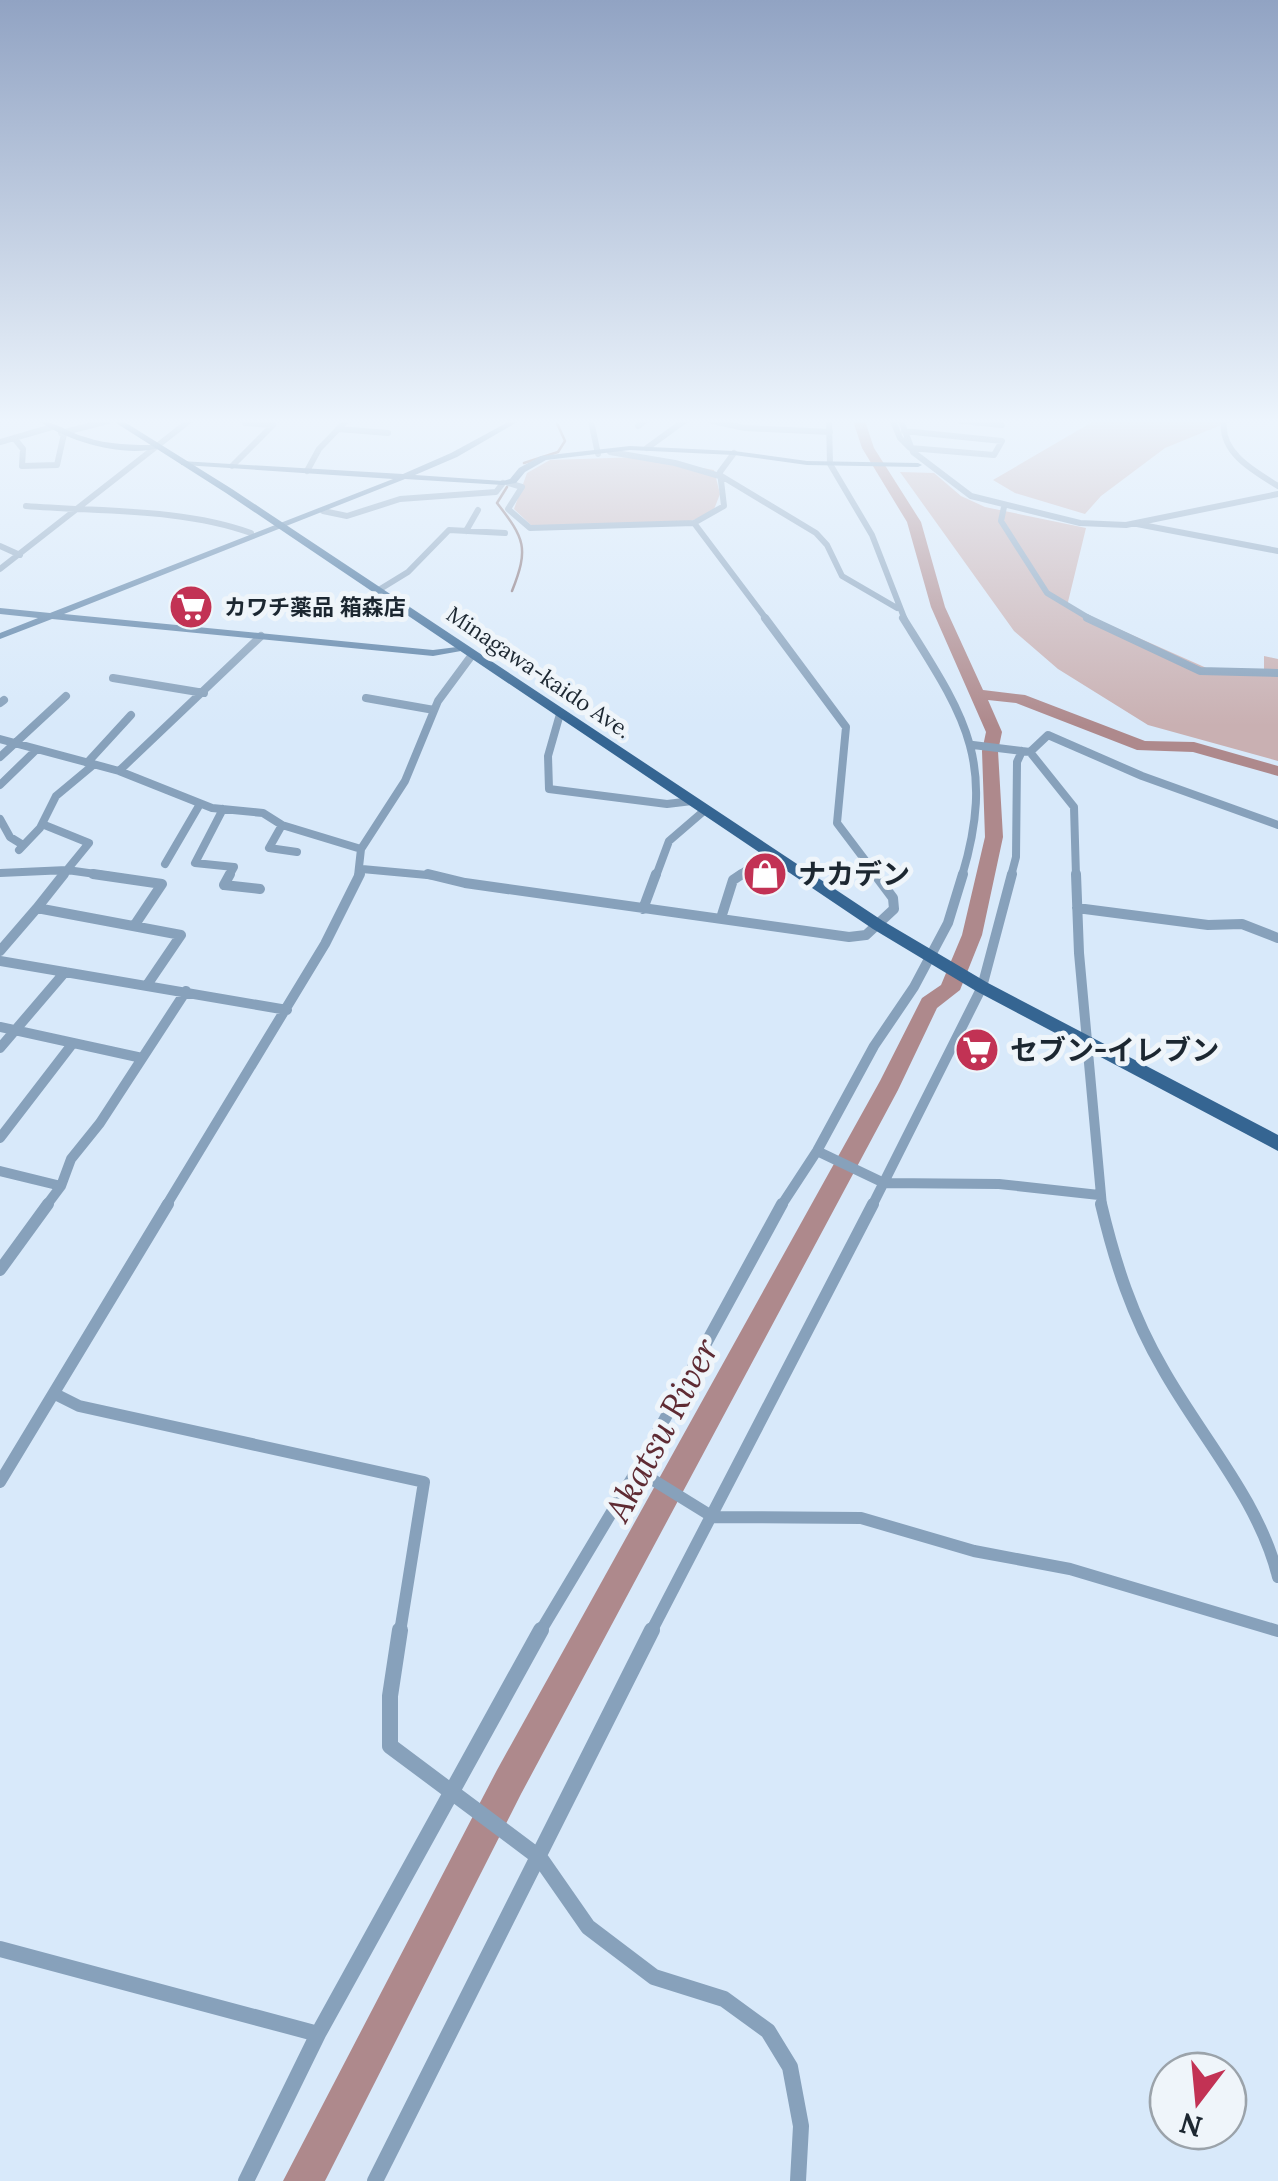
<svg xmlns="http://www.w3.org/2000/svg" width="1278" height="2181" viewBox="0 0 1278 2181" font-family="Lora,'Noto Sans JP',serif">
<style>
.green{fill:#c9b0b2}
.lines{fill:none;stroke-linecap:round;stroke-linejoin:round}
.stream{stroke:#826c71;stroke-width:2.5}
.river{fill:#ae898c;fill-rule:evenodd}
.street-far4{stroke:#87a1bb;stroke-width:6}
.street-far3{stroke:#87a1bb;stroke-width:8}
.street-far2{stroke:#87a1bb;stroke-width:10}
.street-far1{stroke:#87a1bb;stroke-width:12}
.street{stroke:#87a1bb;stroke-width:16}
.secondary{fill:#597fa4;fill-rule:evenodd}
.primary{fill:#356592;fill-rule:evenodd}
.labels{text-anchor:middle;stroke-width:10;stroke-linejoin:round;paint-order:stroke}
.far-poi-label{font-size:22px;font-weight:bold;fill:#1c2731;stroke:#eff5fa;text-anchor:start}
.far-street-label{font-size:22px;fill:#1c2731;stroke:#eff5fa}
.poi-label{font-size:28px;font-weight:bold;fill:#1c2731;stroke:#eff5fa;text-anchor:start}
.near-water-label{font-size:35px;font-style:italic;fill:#5f2b33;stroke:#eff5fa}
</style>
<rect width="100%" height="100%" fill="#d8e9fa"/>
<path class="green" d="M1094,421h137l-66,27 -64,48 -16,18 -70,-21 -22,-13z
M640,457l74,13 6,24 -7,18 -22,9 -159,5 -18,-17 13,-36 23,-13z
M900,472l34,1 27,23 24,11 101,21 -19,78 144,64 53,1v-15l14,3v102l-130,-36 -90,-56 -44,-38z"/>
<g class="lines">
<path class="stream" d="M524,463l34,-11 7,-11 -9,-20
M507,487l-10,16c28,36 32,45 15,88"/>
<path class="river" d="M853,421h12l9,27 47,74 24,85 38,83 42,5 120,46 49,1 84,24v10l-85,-24 -56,-2 -121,-47 -28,-3 14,32 -4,19 5,86 -21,98 -22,55 -23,18 -39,82 -377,704 -196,387h-42l214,-411 383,-689 42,-83 19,-13 21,-50 23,-98 -3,-86 4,-19 -55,-125 -24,-85 -45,-74z"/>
<path class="street-far4" d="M591,421l7,33
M712,421l33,7 85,4
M829,421l1,43 42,71 33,85
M893,421l7,17 10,10 84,7 8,-14 -98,-10
M901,421l12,31 58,44 109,27 46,2 152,-31
M961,421l41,4 -3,-4
M1224,421c-4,32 30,50 54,65
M638,426l7,-5
M338,429l50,4
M61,433l47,-12
M14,438l9,11 -1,17 35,-1 7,-31
M0,442l52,-15
M647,448l37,-27
M610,452l65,11 48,14 93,56 11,12 15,31 55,32
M232,466l41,-41 -28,-2
M307,471l12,-22 27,-28
M508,483l14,4 -14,22 22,19 164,-5 30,-17 -4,-34 14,-19
M26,506c73,6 156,2 225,27
M1004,507l-3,14 46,72 45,27
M323,511l24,5 53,-17 96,-7 7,-9
M694,523l73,97
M1137,524l141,27
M466,531l12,-21
M0,546l20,9
M0,569l189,-148
M377,591l31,-19 41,-42 56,3"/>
<path class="street-far3" d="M765,618l81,109 -9,96 40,53
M903,618c60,96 94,141 59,258
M1087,618l113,53 78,2
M113,678l91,15
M366,698l68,12
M0,703l4,-3
M560,714l-12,42 1,33 118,15 25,-3
M0,739l119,32 93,37 51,5 19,12 79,24
M973,745l57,7 44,55 2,69
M1030,752l18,-17 94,41 136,49
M0,757l66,-61
M87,763l44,-48
M119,771l142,-135
M0,785l36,-35
M223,809l-28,54 39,4 -5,9
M0,819l10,18 13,8
M42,824l47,19 -27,33
M282,825l-13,23 28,4
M19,850l21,-22 16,-32 36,-30
M165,864l35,-60
M362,869l76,7
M0,873l67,-3 43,6
M358,876l3,-27 44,-68 33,-80 34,-46
M656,876l13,-35 36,-31
M738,876l32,-23
M1011,876l5,-19 1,-95 5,-11"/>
<path class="street-far2" d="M93,874l69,10 -28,42
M230,874l-6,11 36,4
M428,874l37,9 384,54 17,-2 28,-26 -1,-11 -18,-24
M1076,874l3,79 23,253
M37,908l27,-34
M1077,908l131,17 34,-1 36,14
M643,909l13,-35
M721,918l12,-38 9,-6
M0,951l37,-43 144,27 -34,50
M0,961l287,49
M0,1027l142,31
M0,1048l65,-76
M0,1138l73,-95
M817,1151l67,32 115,1 100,11
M0,1171l61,15
M46,1206l15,-20 10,-27 29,-36 86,-132
M166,1206l159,-262 35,-70
M781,1206l36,-55 57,-105 40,-59 34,-64 15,-49
M872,1206l110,-219 30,-113"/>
<path class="street-far1" d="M1101,1204c14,59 31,112 62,165 38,68 96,131 115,208
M0,1270l48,-66
M55,1394l24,12 345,76 -24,150
M637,1470l76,47 148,1 113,33 96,18 208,62
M0,1482l168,-278
M540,1632l97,-162 145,-266
M651,1632l222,-428"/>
<path class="street" d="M400,1630l-10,66v50l150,112 48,69 66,50 70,22 44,32 22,36 11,59 -3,55
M0,1949l318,85
M246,2181l72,-147 223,-404
M375,2181l277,-551"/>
<path class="secondary" d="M39,421c16,0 30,12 46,16 24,8 48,8 73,8l4,2c-34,12 -94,-5 -123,-26z
M510,421h9l-62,36 -42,18 88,6 7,-2 9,-11 22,-12 89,-10 104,5 73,10 111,2 4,2 -4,2 -111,-2 -73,-10 -104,-5 -84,10 -21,12 -9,11 -13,2 -98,-6 -341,135 369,36 32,-4v4l-4,1 -28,5 -381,-37 -52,20v-6l38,-15 -38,-4v-6l50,5 343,-134 -209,-14h-3v-4l222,13 48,-21z"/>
<path class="primary" d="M113,421h10l109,68 651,432 105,62 290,152v16l-302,-160 -103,-62 -647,-436z"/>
</g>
<linearGradient id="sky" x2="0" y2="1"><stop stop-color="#91a3c3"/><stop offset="0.58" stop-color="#edf5fd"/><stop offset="1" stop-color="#edf5fd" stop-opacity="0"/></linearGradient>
<rect width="1278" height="726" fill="url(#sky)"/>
<defs>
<symbol id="supermarket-disc" viewBox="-11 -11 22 22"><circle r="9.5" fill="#c23254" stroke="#eff5fa"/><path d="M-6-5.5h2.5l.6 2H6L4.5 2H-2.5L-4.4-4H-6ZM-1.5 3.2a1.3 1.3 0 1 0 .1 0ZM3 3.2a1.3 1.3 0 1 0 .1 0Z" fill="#fff"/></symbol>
<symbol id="shop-disc" viewBox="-11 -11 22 22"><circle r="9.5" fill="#c23254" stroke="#eff5fa"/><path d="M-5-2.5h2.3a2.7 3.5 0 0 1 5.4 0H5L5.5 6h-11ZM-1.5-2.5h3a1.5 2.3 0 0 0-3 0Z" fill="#fff"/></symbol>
</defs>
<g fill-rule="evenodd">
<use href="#supermarket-disc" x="166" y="582" width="50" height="50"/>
<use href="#shop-disc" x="740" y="849" width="50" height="50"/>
<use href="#supermarket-disc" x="952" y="1025" width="50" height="50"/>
</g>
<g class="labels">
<g class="far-poi-label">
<text x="224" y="615">カワチ薬品 箱森店</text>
</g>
<g class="far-street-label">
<text transform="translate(539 672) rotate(34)" y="8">Minagawa-kaido Ave.</text>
</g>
<g class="poi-label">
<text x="798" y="884">ナカデン</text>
<text x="1010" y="1060">セブン-イレブン</text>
</g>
<g class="near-water-label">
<text transform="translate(662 1430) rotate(-62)" y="12">Akatsu River</text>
</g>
</g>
<g transform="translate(1198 2101) rotate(196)"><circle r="48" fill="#eff5fa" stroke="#9ba3aa" stroke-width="2.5"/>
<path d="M0-8L18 38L0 25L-18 38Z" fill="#c23254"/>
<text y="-15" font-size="28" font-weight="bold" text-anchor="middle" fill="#1c2731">N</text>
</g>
</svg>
